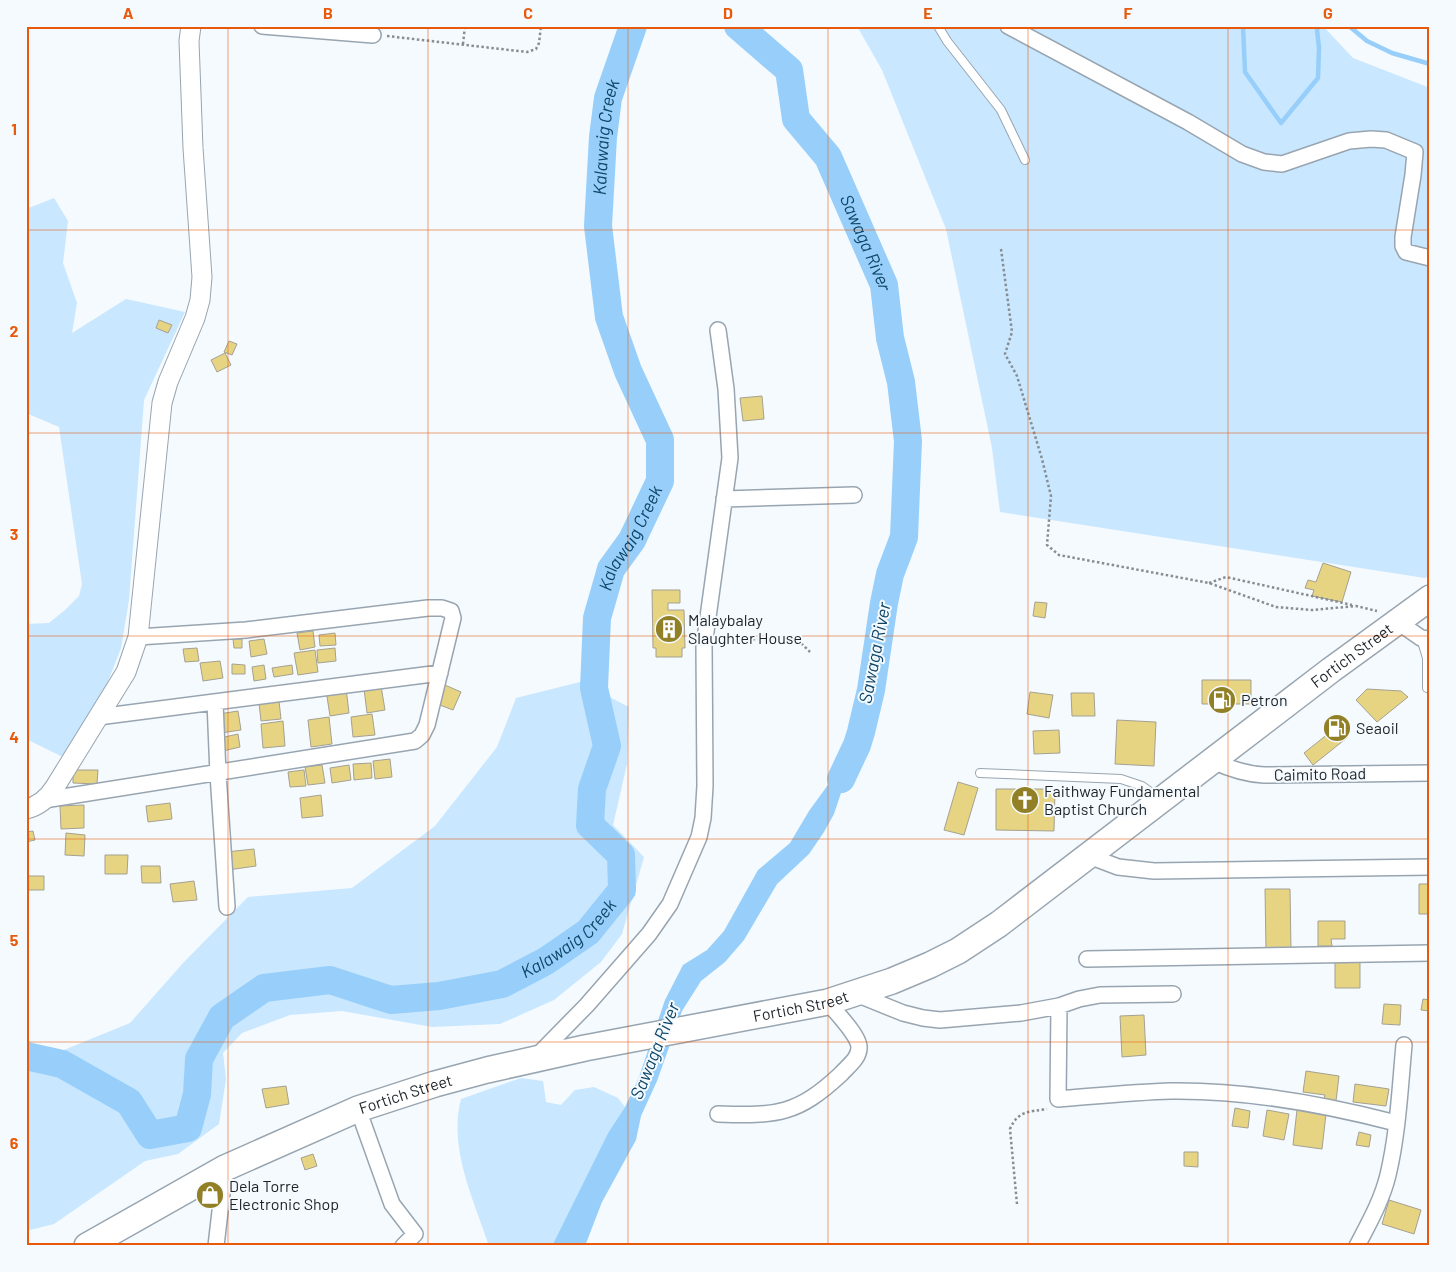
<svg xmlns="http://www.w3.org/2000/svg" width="1456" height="1272" viewBox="0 0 1456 1272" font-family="Barlow,sans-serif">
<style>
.green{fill:#c9e7ff}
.water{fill:#97cffa}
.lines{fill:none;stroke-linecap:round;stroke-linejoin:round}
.stream{stroke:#97cffa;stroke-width:4.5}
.river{stroke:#97cffa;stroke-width:28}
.building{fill:#e6d482;stroke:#a4a192}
.service-casing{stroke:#98a5b0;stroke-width:10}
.minor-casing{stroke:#98a5b0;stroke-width:18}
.tertiary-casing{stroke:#98a5b0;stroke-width:21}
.trunk-casing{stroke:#98a5b0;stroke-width:28}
.path{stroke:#888d91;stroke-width:2.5;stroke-dasharray:2.5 2.5;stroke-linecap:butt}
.service{stroke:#fff;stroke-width:8}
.minor{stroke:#fff;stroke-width:15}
.tertiary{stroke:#fff;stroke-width:19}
.trunk{stroke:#fff;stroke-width:25}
.grid{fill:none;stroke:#e8590c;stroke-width:1;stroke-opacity:0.55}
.labels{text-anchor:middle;stroke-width:4;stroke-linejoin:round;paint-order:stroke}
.poi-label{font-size:16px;fill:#1d2226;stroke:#f4fafe;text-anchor:start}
.street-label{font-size:16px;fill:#1d2226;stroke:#f4fafe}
.water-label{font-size:18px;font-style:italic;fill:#0e4568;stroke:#f4fafe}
.neatline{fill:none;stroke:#e8590c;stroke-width:2}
.grid-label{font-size:16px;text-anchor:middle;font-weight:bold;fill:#e8590c}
</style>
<rect width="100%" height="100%" fill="#f4fafe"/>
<path class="green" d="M857,26h466l30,32 77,30v487l-5,3 -425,-66 -8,-64 -46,-219 -64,-159z
M54,198l14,23 -5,42 14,40 -5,30 54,-34 59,13 -41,88 -15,200 -8,48 -17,44 -41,65 -37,-18v-115l23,-1 16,-13 14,-14 3,-12 -23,-157 -33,-14v-204z
M580,682l49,25 -2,57 -14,61 31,32 -22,77 -21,28 -47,38 -54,24 -68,3 -90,-16 -52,4 -48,18 -19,20 3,26 -7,45 -41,30 -33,7 -91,63 -28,7v-188l33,9 71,-29 54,-61 64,-65 104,-9 83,-62 62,-79 19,-49z
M521,1078l22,3 3,21 15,3 14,-15 19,-3 24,11 7,9 -17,26 -56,113h-63c-15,-46 -41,-98 -28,-147z"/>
<path class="water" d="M857,745l-23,69 -10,18 -15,22 -32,30 -33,56 -19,22 -24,19 -19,30 -25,70 -16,35 -5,24 -34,62 -17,44h-33l56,-113 17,-26 14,-30 26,-77 18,-35 24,-15 17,-19 34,-61 32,-27 19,-32z"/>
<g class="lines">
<path class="stream" d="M1243,26l2,46 36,51 37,-45 1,-30 -2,-18 2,-4
M1349,26l18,15 25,12 38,11"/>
<g class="river">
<path id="s1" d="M738,26l51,44 7,49 32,38 56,128 6,53 11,44 7,59 -4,96 -14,37 -6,29 -13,87 -10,42 -4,13 -16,34"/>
<path id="s2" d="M26,1056l36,8 67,38 21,33 38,-7 9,-34 2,-35 23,-42 42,-29 66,-8 61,20 48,-4 63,-12 44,-23 42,-29 34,-42 -1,-35 -31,-30 2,-36 15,-43 -13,-58 3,-70 14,-49 21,-29 28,-59v-41l-32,-69 -19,-54 -11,-91 5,-89 5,-39 25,-72"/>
</g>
</g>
<path class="building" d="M159,320l13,5 -4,8 -12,-5z
M229,341l8,3 -5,11 -8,-3z
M225,353l6,12 -14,7 -6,-12z
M762,396l2,23 -21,2 -3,-23z
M1323,563l28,9 -9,30 -30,-6 2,-6 -9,-2 3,-8 8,2z
M652,590h28v13h-12v7h16l1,38h-3v9h-26v-9h-3z
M1035,602l12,1 -2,15 -12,-2z
M313,631l2,16 -15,3 -3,-17z
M335,633l1,12 -16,1 -1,-11z
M233,639h9v9h-8z
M264,639l3,15 -16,3 -2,-16z
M197,648l2,13 -14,1 -2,-13z
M335,648l1,13 -18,2 -1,-13z
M315,650l3,22 -20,3 -4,-22z
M220,661l3,17 -20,3 -3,-18z
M232,664l13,1v9h-13z
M264,665l2,14 -12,2 -2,-14z
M292,665l1,9 -19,3 -2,-9z
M1202,680h49v24h-49z
M445,685l16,7 -8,18 -16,-6z
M381,686l4,24 -18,3 -3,-24z
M346,688l3,25 -19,3 -4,-26z
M1367,689l34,2 7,6 -31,25 -21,-22z
M1030,692l23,3 -4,23 -22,-4z
M1071,693h23l1,23h-23z
M279,701l2,18 -20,2 -2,-18z
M238,711l3,19 -20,3 -2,-19z
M372,714l3,21 -22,2 -2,-20z
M329,717l3,27 -21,3 -3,-27z
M1117,720l39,2 -2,44 -39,-2z
M283,721l2,25 -22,2 -2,-24z
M1339,725l9,12 -35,28 -9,-12z
M1059,730l1,23 -26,1 -1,-23z
M238,734l2,13 -17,4 -3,-13z
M390,759l2,18 -17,2 -2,-18z
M371,763l1,15 -18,2 -1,-16z
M322,765l3,18 -17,2 -3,-18z
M349,765l2,15 -19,3 -2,-15z
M73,770h25l-1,14 -24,-1z
M304,770l2,16 -16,1 -2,-15z
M958,782l20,6 -14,47 -20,-5z
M996,789h59l-1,42 -58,-1z
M321,795l2,21 -21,2 -2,-20z
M170,803l2,16 -24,3 -2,-16z
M84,805v23l-23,1 -1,-23z
M33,831l2,9 -9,2v-10z
M66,833l19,2 -1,21 -19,-1z
M254,849l2,17 -28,4 -2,-18z
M105,855h23l-1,19h-22z
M141,866h19l1,17h-19z
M27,876h17v14h-17z
M194,881l3,19 -24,2 -3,-18z
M1419,884h11v30h-11z
M1265,889h25l1,61h-25z
M1318,921h27v18h-14l1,7h-14z
M1335,960h25v28h-25z
M1423,999l7,1v11l-9,-1z
M1384,1004l17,1 -1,20 -18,-1z
M1144,1015l2,40 -24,2 -2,-41z
M1306,1071l33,5 -3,25 -12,-2 1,-4 -22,-3z
M1355,1084l34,5 -3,17 -33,-4z
M286,1086l3,18 -23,4 -4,-19z
M1235,1108l15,3 -2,17 -16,-2z
M1267,1110l22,4 -5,26 -21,-4z
M1297,1110l29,4 -4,35 -29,-4z
M1359,1132l12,3 -2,12 -13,-2z
M1184,1152h14v15l-14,-1z
M313,1154l4,12 -12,4 -4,-12z
M1389,1200l32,10 -7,24 -32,-10z"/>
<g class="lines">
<defs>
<path id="service" d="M938,26l9,15 54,69 24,50
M1421,638l6,20v30
M980,773l141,6 21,7 17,12"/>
<path id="minor" d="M262,26l111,9
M1008,26l180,96 54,32 22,8 18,2 67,-23 22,-2 15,1 29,12 -2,23 -10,62v9l3,6 24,6
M724,499l130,-4
M1398,622l23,16 9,1
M215,702l3,72 9,133
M98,717l342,-44
M1213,761c17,8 33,13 51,14l166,-2
M44,800l371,-59 7,-6 5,-10 26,-107 -2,-7 -9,-3h-14l-182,22 -108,7
M1089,856l29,11 36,4 276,-4
M1087,959l343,-6
M856,994l47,19 20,5 17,2 81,-7 38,-7 20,-7 21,-4 73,-1
M1059,1006l-1,93c38,-3 76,-7 113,-8 77,-1 152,13 225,32
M536,1057l51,-52 62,-71 21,-30 29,-67 4,-19 2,-32 -1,-140 26,-188 -4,-69 -8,-59
M358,1109l34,95 23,30 -12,12
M718,1114c59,2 79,1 123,-40 7,-8 19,-16 18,-28 -2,-13 -23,-33 -31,-44
M216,1246l9,-78
M1357,1246c12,-23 25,-46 31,-71 10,-42 12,-87 16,-130"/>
<path id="tertiary" d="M26,809c13,-3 22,-11 29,-22l71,-115 12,-35 24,-234 6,-21 27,-64 5,-18 2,-23 -9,-129 -4,-107 2,-15"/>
<g id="trunk">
<path id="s3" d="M87,1246l138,-78 133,-59 77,-25 52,-14 98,-22 243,-46 64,-21 38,-16 28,-14 41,-27 332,-254 99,-72"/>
</g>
</defs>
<use href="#service" class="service-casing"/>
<use href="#minor" class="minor-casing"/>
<use href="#tertiary" class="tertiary-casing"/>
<use href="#trunk" class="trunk-casing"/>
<path class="path" d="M387,36l140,16 9,-3 3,-6 2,-17
M463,44l2,-18
M1001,249l11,83 -7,22 12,22 25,83 9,37 -4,49 12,10 150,28 67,24 36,3 44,-4 21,5
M1209,583l17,-6 126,28
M718,642l17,-3 63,1 12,12
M1017,1204l-7,-75c8,-19 20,-17 37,-20"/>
<use href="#service" class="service"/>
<use href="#minor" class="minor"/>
<use href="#tertiary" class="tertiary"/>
<use href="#trunk" class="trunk"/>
</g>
<path class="grid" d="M228,26v1220M428,26v1220M628,26v1220M828,26v1220M1028,26v1220M1228,26v1220M26,230h1404M26,433h1404M26,636h1404M26,839h1404M26,1042h1404"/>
<defs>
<symbol id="building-disc" viewBox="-11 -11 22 22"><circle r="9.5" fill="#928027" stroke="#f4fafe"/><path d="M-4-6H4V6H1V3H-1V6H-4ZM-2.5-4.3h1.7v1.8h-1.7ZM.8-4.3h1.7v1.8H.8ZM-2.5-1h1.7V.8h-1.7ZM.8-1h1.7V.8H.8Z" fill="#fff"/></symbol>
<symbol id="fuel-disc" viewBox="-11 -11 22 22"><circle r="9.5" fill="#928027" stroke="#f4fafe"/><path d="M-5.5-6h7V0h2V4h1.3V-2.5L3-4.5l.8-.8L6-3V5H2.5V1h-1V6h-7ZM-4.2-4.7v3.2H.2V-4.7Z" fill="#fff"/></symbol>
<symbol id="church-disc" viewBox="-11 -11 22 22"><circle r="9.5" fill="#928027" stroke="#f4fafe"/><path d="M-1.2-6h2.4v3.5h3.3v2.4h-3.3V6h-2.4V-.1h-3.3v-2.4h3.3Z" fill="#fff"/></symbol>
<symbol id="shop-disc" viewBox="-11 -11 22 22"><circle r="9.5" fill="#928027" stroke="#f4fafe"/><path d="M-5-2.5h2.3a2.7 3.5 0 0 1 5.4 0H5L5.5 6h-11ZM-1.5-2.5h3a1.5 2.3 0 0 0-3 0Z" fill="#fff"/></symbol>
</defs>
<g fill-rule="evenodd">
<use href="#building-disc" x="653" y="613" width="32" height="32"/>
<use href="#fuel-disc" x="1206" y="684" width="32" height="32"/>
<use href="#fuel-disc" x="1321" y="712" width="32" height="32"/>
<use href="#church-disc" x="1009" y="784" width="32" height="32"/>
<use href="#shop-disc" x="194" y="1179" width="32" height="32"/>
</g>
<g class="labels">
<g class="poi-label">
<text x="688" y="626">Malaybalay<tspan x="688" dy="18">Slaughter House</tspan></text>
<text x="1241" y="706">Petron</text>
<text x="1356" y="734">Seaoil</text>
<text x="1044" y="797">Faithway Fundamental<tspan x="1044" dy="18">Baptist Church</tspan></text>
<text x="229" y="1192">Dela Torre<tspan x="229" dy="18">Electronic Shop</tspan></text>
</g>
<g class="street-label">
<text dy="6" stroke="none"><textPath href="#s3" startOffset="1419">Fortich Street</textPath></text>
<text transform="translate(1320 774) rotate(-1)" y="6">Caimito Road</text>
<text dy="6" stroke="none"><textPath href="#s3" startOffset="759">Fortich Street</textPath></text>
<text dy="6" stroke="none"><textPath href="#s3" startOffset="354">Fortich Street</textPath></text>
</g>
<g class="water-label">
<text dy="6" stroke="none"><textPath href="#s2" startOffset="1555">Kalawaig Creek</textPath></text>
<text dy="6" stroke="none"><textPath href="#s1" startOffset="260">Sawaga River</textPath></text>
<text dy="6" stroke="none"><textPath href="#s2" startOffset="1135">Kalawaig Creek</textPath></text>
<text transform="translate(875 653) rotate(-79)" y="6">Sawaga River</text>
<text dy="6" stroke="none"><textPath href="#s2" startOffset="685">Kalawaig Creek</textPath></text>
<text transform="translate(655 1051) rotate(-68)" y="6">Sawaga River</text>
</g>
</g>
<rect width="1456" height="1272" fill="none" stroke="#f4fafe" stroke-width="55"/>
<rect x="28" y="28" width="1400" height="1216" class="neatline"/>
<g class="grid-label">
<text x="128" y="19">A</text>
<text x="328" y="19">B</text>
<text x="528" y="19">C</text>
<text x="728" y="19">D</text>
<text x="928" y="19">E</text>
<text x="1128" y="19">F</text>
<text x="1328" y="19">G</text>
<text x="14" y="135">1</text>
<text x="14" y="337">2</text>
<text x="14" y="540">3</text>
<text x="14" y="743">4</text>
<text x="14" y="946">5</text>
<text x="14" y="1149">6</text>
</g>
</svg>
